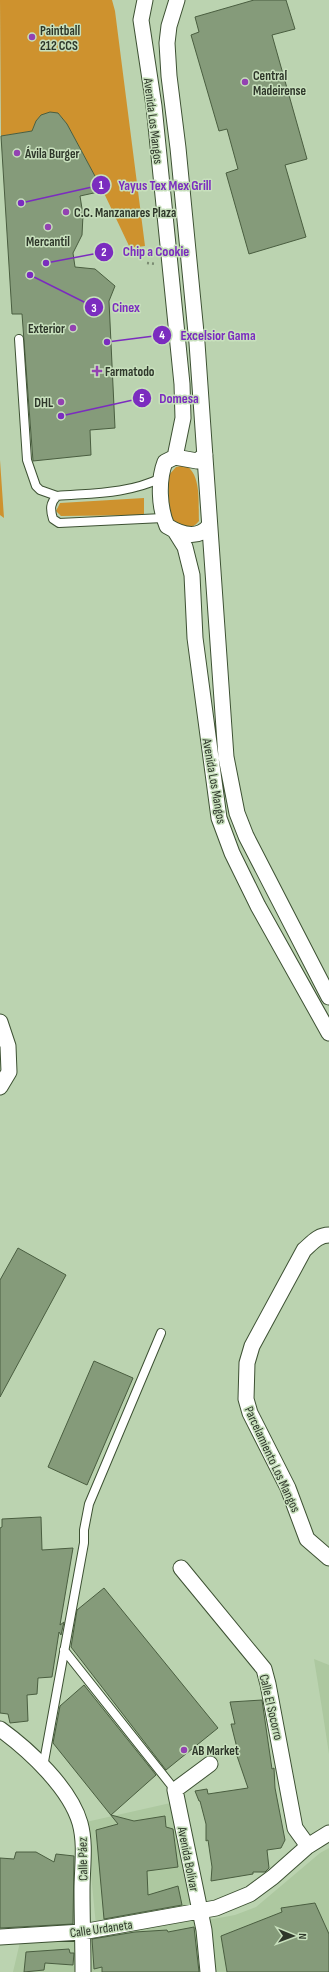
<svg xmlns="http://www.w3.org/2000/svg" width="329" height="1972" viewBox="0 0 329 1972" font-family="'Sofia Sans Condensed',sans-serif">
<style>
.built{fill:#adc8a0}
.green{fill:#ce922e}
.building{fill:#859b7a;stroke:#4a5e40}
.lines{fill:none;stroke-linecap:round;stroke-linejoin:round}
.service-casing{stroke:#3d5133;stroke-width:10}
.minor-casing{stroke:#3d5133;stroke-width:17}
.path{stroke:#7b8c73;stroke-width:2.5;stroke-dasharray:2 3;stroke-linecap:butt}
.service{stroke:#fff;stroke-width:8}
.minor{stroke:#fff;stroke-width:15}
.poi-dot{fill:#9342b2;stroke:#c8e0bd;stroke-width:1.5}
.labels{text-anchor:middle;stroke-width:3;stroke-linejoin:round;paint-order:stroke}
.poi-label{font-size:13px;font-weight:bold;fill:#2e372a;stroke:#c8e0bd;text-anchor:start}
.street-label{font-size:13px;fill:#2e372a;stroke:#c8e0bd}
.leader{fill:none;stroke:#7b2cbf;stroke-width:1.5}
.callout-dot{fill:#7b2cbf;stroke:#c8e0bd;stroke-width:1.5}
.mark-label{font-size:12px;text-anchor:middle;font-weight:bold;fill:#fff}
.callout-label{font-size:14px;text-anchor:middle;font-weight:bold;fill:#7b2cbf;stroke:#c8e0bd;stroke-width:3;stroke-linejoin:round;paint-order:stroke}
</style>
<rect width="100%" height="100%" fill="#bbd3b0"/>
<path class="built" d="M314,1659l15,6v89l-6,-39z
M175,1802l21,120 39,-7 21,-8 64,-54 9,-5v124h-316l7,-30 77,-6 -11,-114z"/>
<path class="green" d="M0,0h112l3,11 30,235 -15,2 -27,-57 -36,-67 -9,-11 -17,2 -5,6 -4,10 -31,5z
M0,460l4,58 -4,-3z
M185,465c17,9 13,39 14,56 -9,11 -17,6 -29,2l-2,-47 8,-9z
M144,498v17l-83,1 -5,-5 4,-8z"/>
<path class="building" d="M254,0h32l9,29 -23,6 35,124 -22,6 21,72 -57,17 -23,-81 12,-4 -11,-40 -8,2 -28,-96 8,-3 -4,-15z
M50,112l8,1 9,11 36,67 -23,5 3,19 -1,20 -9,18 2,14 20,2 20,17 -6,15 6,127 -25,2 1,25 -58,6 -11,-147h-10l-11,-178 31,-5 4,-10 5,-6z
M18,1248l48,27 -66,122v-117z
M94,1361l39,17 -46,107 -39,-18z
M41,1517l1,33 31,-2 -13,77 4,-3 -3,13 -2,-3 -7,45 -14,1 -1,16 -10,1 1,26 -18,2 -2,-9 -8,-1v-185l2,-1v-8z
M104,1588l114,140 -52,42 -95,-123 6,-37z
M84,1685l72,90 -45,40 23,6 31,-5 1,11 7,2 5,38 -31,4 1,24 30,-9 4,19 -78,14 -8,-89 22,-6 -65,-81 7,-37z
M262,1700l10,69 2,-1 1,20 10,52 -4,8 -14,2 2,18 -4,4h-12v2l-42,7 1,-14 -4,-27 -2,1v-17l-6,-23h-1l-4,-10 12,-2 1,5 40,-6 -12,-35 2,-1 -7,-28h4l-5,-22z
M16,1852h20l18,10 2,-8 18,2 -1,68 -73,4v-70l14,1z
M315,1903l14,31v38h-102l-6,-36 61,-24 -1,-4z
M194,1927l5,45h-97v-5l-8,2 -2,-30 43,-7 32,-2 1,2z
M69,1949l1,4h4l-1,12 -28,-2 -1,7 -20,2 2,-20z"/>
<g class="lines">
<defs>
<path id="service" d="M19,339l8,121 9,26 4,4 17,6
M161,478c-33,16 -68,15 -104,18 -7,7 -7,13 -4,23l6,4 104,-5
M64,1650l111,140
M43,1767l41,-224v-13l5,-26 72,-171"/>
<path id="minor" d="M145,0l-4,20 13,86 28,278 1,34 -8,39
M177,0l-8,26 -2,17 2,33 9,72 19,195 29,414 11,56 9,23 83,161
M205,455l-8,6 -22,-4 -10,5c-7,18 -6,46 2,64 13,8 31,14 42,0
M175,531l10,16 7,28 3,63 24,180 13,35 26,53 71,127
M0,1022l8,24 1,26 -9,15
M329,1235c-11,0 -17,8 -25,15l-52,96 -5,17 -1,36 4,14 38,75 19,51 22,19
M181,1568l83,101 4,15 27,144 13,18
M0,1729c29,21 70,59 80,94 6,22 2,44 2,67 0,27 1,55 1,82
M0,1937l82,-5 134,-24 34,-14 23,-17 35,-31 21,-13
M208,1972l-4,-42 -29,-140 35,-26"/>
</defs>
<use href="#service" class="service-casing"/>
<use href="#minor" class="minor-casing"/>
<path class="path" d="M147,263l9,1"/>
<use href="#service" class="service"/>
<use href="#minor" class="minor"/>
</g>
<g class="poi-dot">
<circle cx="32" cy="37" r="4"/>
<circle cx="245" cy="82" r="4"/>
<circle cx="17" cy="153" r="4"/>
<circle cx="66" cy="212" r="4"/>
<circle cx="48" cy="227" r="4"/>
<circle cx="73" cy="328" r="4"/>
<path d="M95 365h4v4h4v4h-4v4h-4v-4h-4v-4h4z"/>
<circle cx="61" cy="402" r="4"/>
<circle cx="184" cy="1750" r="4"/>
</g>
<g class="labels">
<g class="poi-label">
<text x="40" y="35">Paintball<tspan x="40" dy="15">212 CCS</tspan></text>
<text x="253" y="80">Central<tspan x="253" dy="15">Madeirense</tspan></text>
<text x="25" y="158">Ávila Burger</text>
<text x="74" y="217">C.C. Manzanares Plaza</text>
<text x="48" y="246" text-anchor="middle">Mercantil</text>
<text x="65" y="333" text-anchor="end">Exterior</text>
<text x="105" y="376">Farmatodo</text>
<text x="53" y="407" text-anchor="end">DHL</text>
<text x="192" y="1755">AB Market</text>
</g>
<g class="street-label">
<text transform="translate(154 121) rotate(83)" y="5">Avenida Los Mangos</text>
<text transform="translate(215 781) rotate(80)" y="5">Avenida Los Mangos</text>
<text transform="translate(273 1459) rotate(65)" y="5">Parcelamiento Los Mangos</text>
<text transform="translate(272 1707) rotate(77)" y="5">Calle El Socorro</text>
<text transform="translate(82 1859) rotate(-91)" y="5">Calle Páez</text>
<text transform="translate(189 1859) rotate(79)" y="5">Avenida Bolívar</text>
<text transform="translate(101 1928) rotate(-8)" y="5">Calle Urdaneta</text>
</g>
</g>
<path class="leader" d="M21 203L101 185M46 263L104 252M30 275L94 307M107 342L162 335M61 416L142 398"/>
<g class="callout-dot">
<circle cx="21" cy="203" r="4"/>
<circle cx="46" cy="263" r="4"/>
<circle cx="30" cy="275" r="4"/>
<circle cx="107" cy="342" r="4"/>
<circle cx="61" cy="416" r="4"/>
<circle cx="101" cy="185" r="10"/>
<circle cx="104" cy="252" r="10"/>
<circle cx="94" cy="307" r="10"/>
<circle cx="162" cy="335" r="10"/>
<circle cx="142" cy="398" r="10"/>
</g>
<g class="mark-label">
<text x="101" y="189">1</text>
<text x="104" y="256">2</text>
<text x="94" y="312">3</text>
<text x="162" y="339">4</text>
<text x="142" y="402">5</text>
</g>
<g class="callout-label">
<text x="165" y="190">Yayus Tex Mex Grill</text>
<text x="156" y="256">Chip a Cookie</text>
<text x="126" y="312">Cinex</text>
<text x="218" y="340">Excelsior Gama</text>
<text x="179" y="403">Domesa</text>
</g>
<g transform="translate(293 1936) rotate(91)" stroke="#c8e0bd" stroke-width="3" paint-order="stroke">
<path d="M0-3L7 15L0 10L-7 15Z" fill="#2e372a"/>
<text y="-6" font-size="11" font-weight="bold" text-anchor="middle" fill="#2e372a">N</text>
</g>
</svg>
